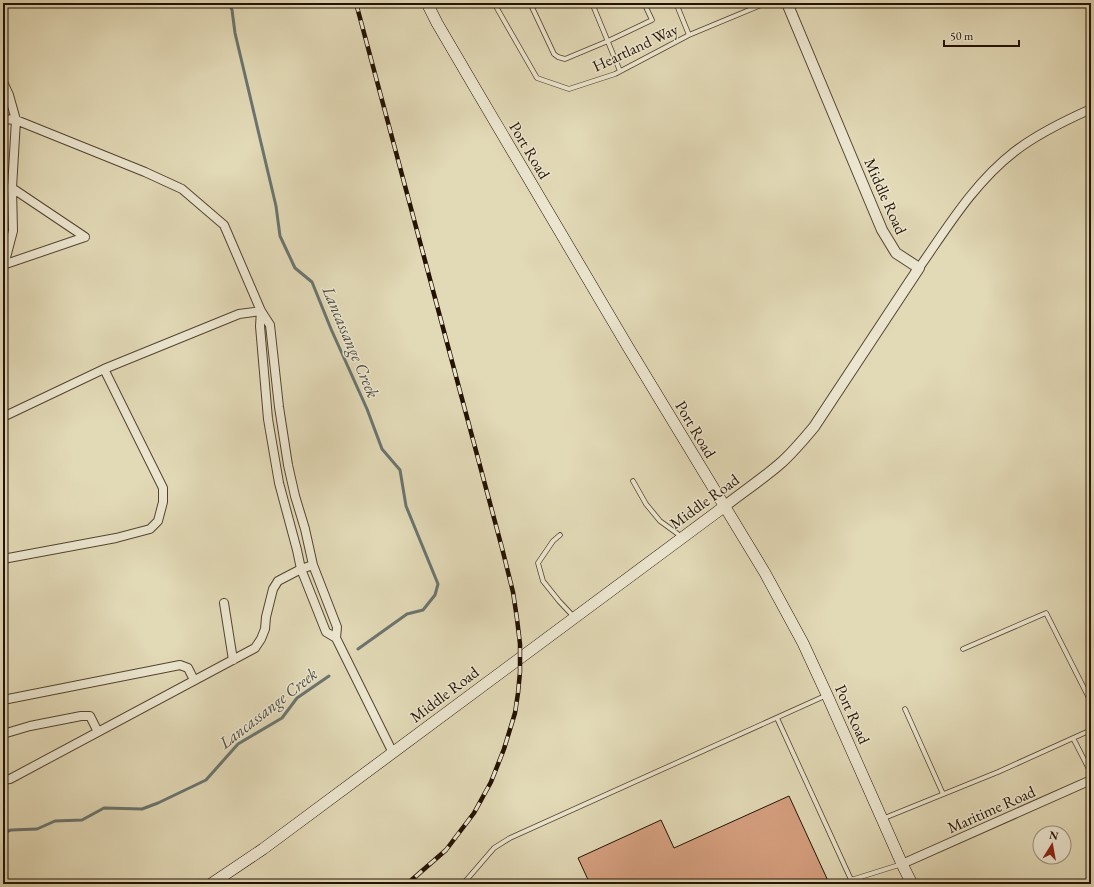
<svg xmlns="http://www.w3.org/2000/svg" width="1094" height="887" viewBox="0 0 1094 887" font-family="'EB Garamond',serif">
<style>
.lines{fill:none;stroke-linecap:round;stroke-linejoin:round}
.stream{stroke:#6a7570;stroke-width:3}
.building{fill:#d6a080;stroke:#231202}
.service-casing{stroke:#53442f;stroke-width:5.5}
.minor-casing{stroke:#53442f;stroke-width:10}
.tertiary-casing{stroke:#53442f;stroke-width:12}
.secondary-casing{stroke:#231202;stroke-width:12}
.service{stroke:#ece6d0;stroke-width:4}
.minor{stroke:#ece6d0;stroke-width:8}
.tertiary{stroke:#ece6d0;stroke-width:10}
.secondary{stroke:#ece6d0;stroke-width:11}
.rail-casing{stroke:#231202;stroke-width:4.5}
.rail{stroke:#ece6d0;stroke-width:3;stroke-dasharray:9;stroke-linecap:butt}
.labels{text-anchor:middle;stroke-width:3;stroke-linejoin:round;paint-order:stroke}
.street-label{font-size:16px;fill:#231202;stroke:#ece6d0}
.water-label{font-size:17px;font-style:italic;fill:#4d4c42;stroke:#ece6d0}
</style>
<rect width="100%" height="100%" fill="#e2d9b6"/>
<filter id="stains"><feTurbulence type="fractalNoise" baseFrequency=".005" numOctaves="4"/><feColorMatrix values="0 0 0 0 .2 0 0 0 0 .09 0 0 0 0 .02 0 0 0 .5 -.17"/></filter>
<radialGradient id="worn" r=".72"><stop offset=".6" stop-color="#630" stop-opacity="0"/><stop offset="1" stop-color="#630" stop-opacity=".3"/></radialGradient>
<g class="lines">
<path class="stream" d="M229,3l3,7 3,23 41,173 4,30 15,32 17,14 19,47 36,80 15,40 18,21 6,36 32,78 -3,11 -12,15 -16,4 -49,35
M3,833l8,-3 26,-1 18,-8 27,-1 22,-12 38,1 16,-6 48,-23 32,-36 44,-26 15,-20 32,-22"/>
</g>
<path class="building" d="M789,796l40,87 -2,1h-237l-12,-26 83,-38 13,28z"/>
<g class="lines">
<defs>
<path id="service" d="M494,3l43,75 32,11 46,-15 74,-39 77,-32
M530,3l24,51 4,3 7,2 43,-18 44,-21 -8,-17
M592,3l28,68
M676,3l13,32
M633,481l13,23 14,17 22,16
M560,535l-7,6 -15,22 5,18 16,20 15,16
M963,649l83,-36 45,89
M905,709l38,85
M777,718l76,166
M1073,738l18,35
M882,819l116,-47 93,-42
M851,880l51,-16
M463,884l31,-36 16,-10 317,-143"/>
<path id="minor" d="M3,82l6,13 7,25 -4,68h-9
M3,119l13,1 129,52 37,17 42,36 37,86 9,14 9,82 9,58 7,31 10,33 8,36 24,62 -1,11
M12,188l73,49
M3,264l1,1 9,-34 -1,-43
M3,265l82,-28
M919,268c28,-40 55,-85 95,-116 23,-18 50,-31 77,-43
M261,311l-1,15 8,93 11,64 18,67 4,19 25,63 10,6 57,115
M3,417l101,-48 135,-55 22,-3
M3,559l113,-21 34,-9 8,-8 5,-19v-14l-59,-119
M224,603l9,57
M3,700l177,-35 8,3 6,12
M3,734l27,-8 51,-10h9l8,16
M3,780l7,-1 245,-131 6,-9 4,-10 1,-12 7,-28 5,-8 23,-12 12,-4
M902,864l189,-84"/>
<path id="tertiary" d="M725,506c19,-15 39,-28 57,-44 12,-11 22,-23 32,-35l105,-159 -23,-15 -14,-23 -95,-227"/>
<path id="secondary" d="M427,3l10,20 41,70 150,254 137,226 38,70 24,52 75,169 10,20
M211,884l52,-35 462,-343"/>
</defs>
<use href="#service" class="service-casing"/>
<use href="#minor" class="minor-casing"/>
<use href="#tertiary" class="tertiary-casing"/>
<use href="#secondary" class="secondary-casing"/>
<use href="#service" class="service"/>
<use href="#minor" class="minor"/>
<use href="#tertiary" class="tertiary"/>
<use href="#secondary" class="secondary"/>
<defs>
<path id="rail" d="M356,3l146,545 11,44 4,27 3,25v28l-2,21 -3,20 -11,36 -13,33 -17,31 -28,37 -39,34"/>
</defs>
<use href="#rail" class="rail-casing"/>
<use href="#rail" class="rail"/>
</g>
<g class="labels">
<g class="street-label">
<text transform="translate(635 47) rotate(-25)" y="6">Heartland Way</text>
<text transform="translate(530 150) rotate(59)" y="6">Port Road</text>
<text transform="translate(886 196) rotate(66)" y="6">Middle Road</text>
<text transform="translate(696 429) rotate(59)" y="6">Port Road</text>
<text transform="translate(704 501) rotate(-36)" y="6">Middle Road</text>
<text transform="translate(444 694) rotate(-37)" y="6">Middle Road</text>
<text transform="translate(853 714) rotate(66)" y="6">Port Road</text>
<text transform="translate(991 809) rotate(-24)" y="6">Maritime Road</text>
</g>
<g class="water-label">
<text transform="translate(351 342) rotate(67)" y="6">Lancassange Creek</text>
<text transform="translate(268 708) rotate(-38)" y="6">Lancassange Creek</text>
</g>
</g>
<rect width="1094" height="887" fill="none" stroke="#e2d9b6" stroke-width="16"/>
<rect x="4" y="4" width="1086" height="879" fill="none" stroke="#231202" stroke-width="2"/>
<rect x="8" y="8" width="1078" height="871" fill="none" stroke="#231202"/>
<g transform="translate(1052 845) rotate(11)"><circle r="19" fill="#ece6d0" stroke="#9c917e"/>
<path d="M0-3L7 15L0 10L-7 15Z" fill="#8f2418"/>
<text y="-6" font-size="11" font-weight="bold" text-anchor="middle" fill="#231202">N</text>
</g>
<path d="M944 40v6h75v-6" fill="none" stroke="#231202" stroke-width="2"/>
<text x="950" y="40" font-size="12" fill="#231202" stroke="#ece6d0" stroke-width="3" paint-order="stroke">50 m</text>
<rect width="100%" height="100%" filter="url(#stains)"/>
<rect width="100%" height="100%" fill="url(#worn)"/>
</svg>
